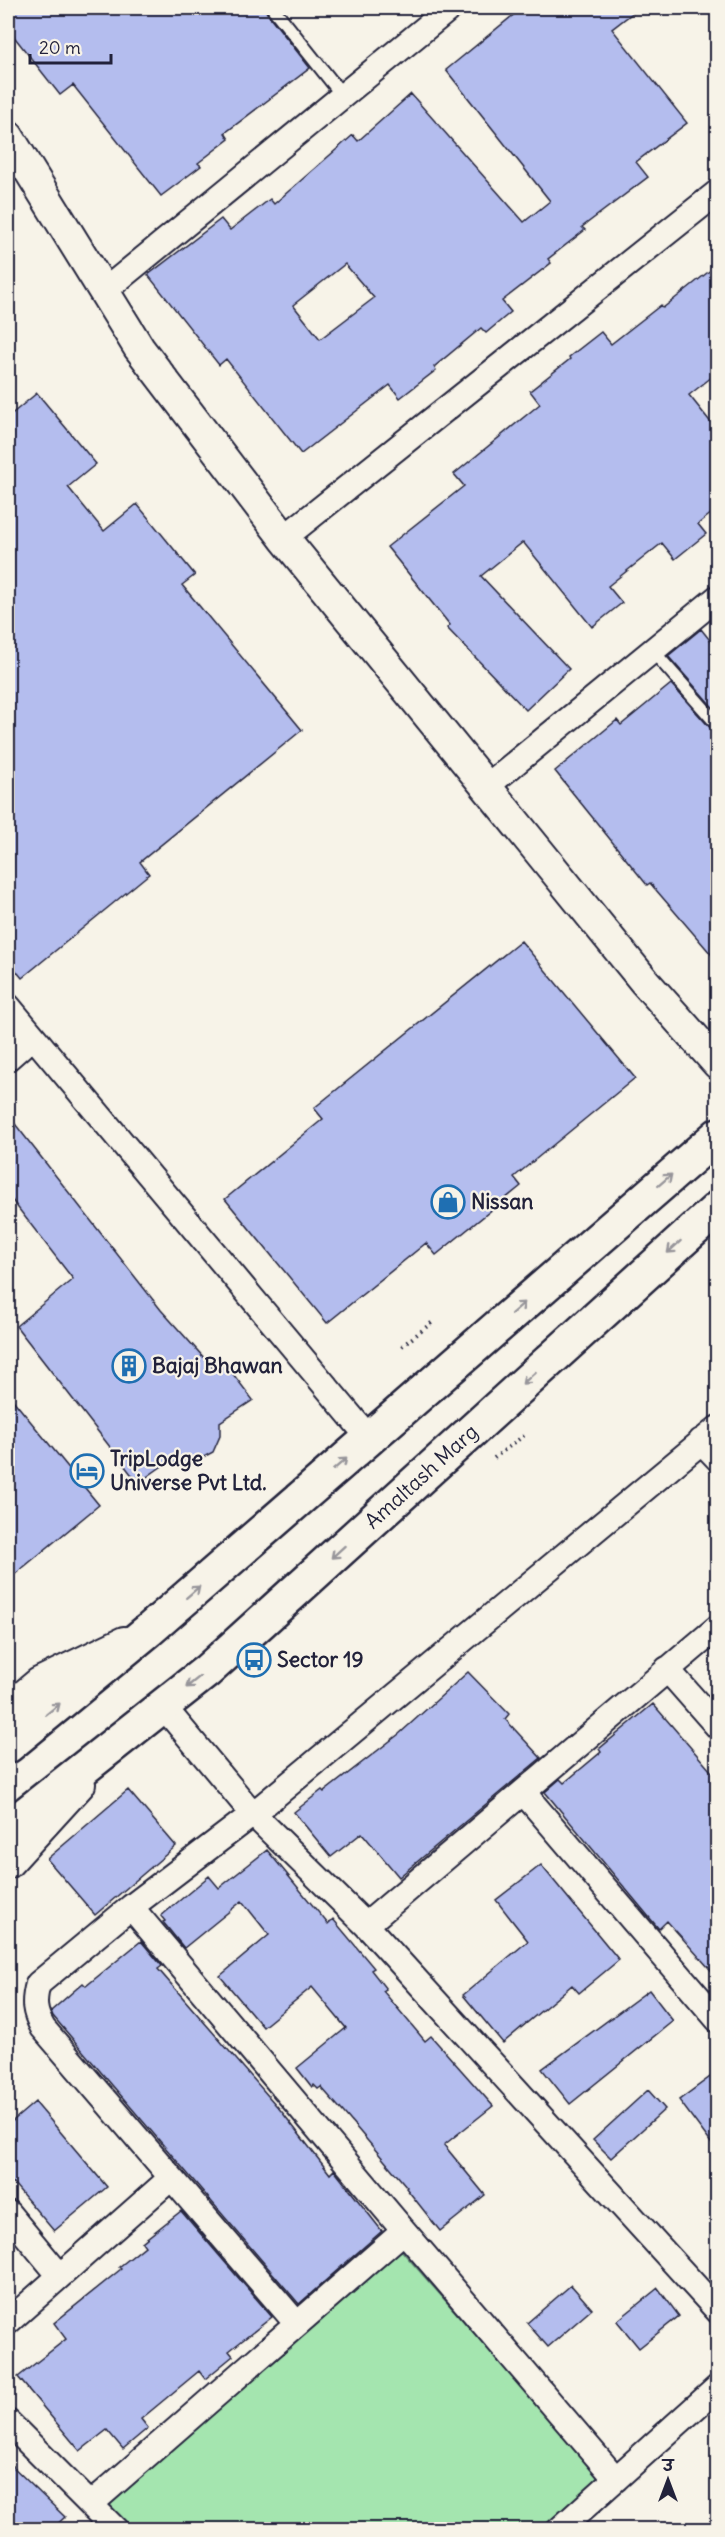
<svg xmlns="http://www.w3.org/2000/svg" width="725" height="2537" viewBox="0 0 725 2537" font-family="Delius,'Playpen Sans Deva',sans-serif">
<style>
.green{fill:#a4e5af;stroke:#638475;stroke-width:1.5}
.building{fill:#b4bdee;stroke:#22223b;stroke-width:1.5;fill-rule:evenodd}
.lines{fill:none;stroke-linecap:round;stroke-linejoin:round}
.service-casing{stroke:#22223b;stroke-width:16}
.minor-casing{stroke:#22223b;stroke-width:28}
.tertiary-casing{stroke:#22223b;stroke-width:34}
.secondary-casing{stroke:#22223b;stroke-width:38}
.path{stroke:#22223b;stroke-width:4;stroke-dasharray:1.5 4.5;stroke-linecap:butt}
.service{stroke:#f7f3e8;stroke-width:12}
.minor{stroke:#f7f3e8;stroke-width:24}
.tertiary{stroke:#f7f3e8;stroke-width:30}
.secondary{stroke:#f7f3e8;stroke-width:33}
.oneway{stroke:#97959a}
.labels{text-anchor:middle;stroke-width:4.5;stroke-linejoin:round;paint-order:stroke}
.poi-label{font-size:21px;font-weight:bold;fill:#22223b;stroke:#f7f3e8;text-anchor:start}
.street-label{font-size:21px;fill:#22223b;stroke:#f7f3e8}
</style>
<rect width="100%" height="100%" fill="#f7f3e8"/>
<filter id="ink" filterUnits="userSpaceOnUse"><feTurbulence type="fractalNoise" baseFrequency=".0167" numOctaves="2"/><feDisplacementMap in="SourceGraphic" scale="12" xChannelSelector="R" yChannelSelector="G"/><feConvolveMatrix kernelMatrix="1 2 1 2 8 2 1 2 1" color-interpolation-filters="sRGB"/></filter>
<g filter="url(#ink)">
<path class="green" d="M401,2250l199,227 -60,52h-408l-24,-24z"/>
<path class="building" d="M15,8h250l2,5 43,55 -85,65 4,6 -31,24 3,3 -40,30 -88,-111 -13,10 -52,-66v-15z
M522,8h117l-27,21 75,94 -51,39 12,15 -66,50 3,3 -37,29 3,4 -49,38 9,11 -25,21 -5,-5 -47,39 2,3 -36,28 -10,-13 -89,69 -75,-95 -7,6 -71,-90 73,-56 9,11 40,-31 4,5 79,-69 5,6 53,-47 113,128 26,-21 -104,-131zM345,264l29,34 -54,41 -27,-34z
M717,265v108l-28,22 28,35v79l-19,15 8,10 -31,25 -13,-16 -54,43 14,17 -30,24 -69,-85 -42,34 88,93 -43,41 -79,-82 3,-3 -63,-78 77,-61 -10,-12 86,-70 -10,-13 40,-32 -1,-2 32,-25 10,12 50,-39 2,3z
M37,393l59,71 -28,23 36,44 33,-27 58,71 -13,10 120,145 -162,132 9,12 -127,104 -14,-17v-544z
M701,629l16,20v63l-49,-56z
M671,684l41,46 5,3v228l-67,-78 -3,2 -92,-114 62,-51 4,5z
M521,941l114,137 -121,99 7,9 -85,69 -10,-12 -99,80 -102,-124 98,-80 -9,-11z
M8,1115l153,195 54,60 8,-9 30,39 -33,22v14l-7,16 -24,13 -21,-3 -30,21 -122,-157 57,-47 -65,-84z
M8,1394l91,111 -91,75z
M468,1672l41,42 -4,5 36,39 -142,119 -37,-44 -31,24 -37,-45 28,-22 2,2 75,-58z
M653,1704l64,74v199l-50,-56 -8,8 -114,-137 15,-13 4,4 37,-31 -2,-3z
M128,1790l48,56 -81,69 -48,-56z
M267,1850l61,74 5,-5 41,49 -3,2 15,19 -3,2 42,50 6,-5 62,70 -49,39 41,50 -45,36 -34,-43 1,-1 -63,-74 -23,-26 -3,2 -4,-4 -2,2 -15,-19 49,-40 -34,-41 -49,40 -43,-51 49,-41 -27,-34 -58,47 -21,-26 2,-1 -4,-5 48,-40 10,12z
M541,1865l78,95 -40,33 -7,-8 -69,58 -40,-48 65,-54 -32,-41z
M141,1941l21,25 -4,3 124,143 48,62 4,-4 48,61 -83,73 -246,-288 -2,-5 32,-28 3,3z
M649,1990l24,31 -103,83 -28,-35z
M717,2072v79l-38,-51z
M648,2090l17,19 -54,49 -18,-18z
M35,2102l72,85 -53,44 -46,-54v-52z
M181,2211l91,106 -43,34 4,5 -28,23 -6,-8 -58,48 7,9 -25,21 -16,-19 -27,21 -62,-74 48,-38 -12,-16 67,-54 -2,-2 26,-21 -3,-4z
M571,2285l21,24 -44,38 -21,-24z
M658,2288l21,28 -40,32 -22,-27z
M8,2462l57,55 -13,12h-44z"/>
<g class="lines">
<defs>
<path id="service" d="M273,8l70,88
M652,650l66,75"/>
<path id="minor" d="M103,292l347,-284
M284,538l434,-346
M486,787l232,-190
M8,1006l361,432
M8,1058l25,-22
M701,1441l17,18
M667,1669l51,58
M163,1706l90,108 113,111 352,386
M523,1792l195,228
M131,1907l273,324 212,248
M366,1925l352,-298
M8,2213l52,63
M8,2322l163,-144
M297,2324l-254,-296c-9,-16 -10,-26 -5,-44l93,-77 122,-93 465,-386
M8,2422l108,108
M91,2504l313,-273
M559,2530l159,-143"/>
<path id="tertiary" d="M8,136l131,212 145,190 361,444 73,82
M8,1709l31,-26 85,-41
M8,1863l72,-79"/>
<g id="secondary">
<path d="M8,1746l141,-116 569,-495"/>
<path id="s1" d="M8,1828l199,-157 511,-463"/>
</g>
</defs>
<use href="#service" class="service-casing"/>
<use href="#minor" class="minor-casing"/>
<use href="#tertiary" class="tertiary-casing"/>
<use href="#secondary" class="secondary-casing"/>
<path class="path" d="M402,1346l32,-25
M494,1458l32,-24"/>
<use href="#service" class="service"/>
<use href="#minor" class="minor"/>
<use href="#tertiary" class="tertiary"/>
<use href="#secondary" class="secondary"/>
</g>
<defs><path id="oneway-shaft" d="M-6 0H5M1.5-3L5.5 0L1.5 3" fill="none" stroke-width="1.6" stroke-linecap="round" stroke-linejoin="round" transform="scale(1.5)"/></defs>
<g class="oneway">
<use href="#oneway-shaft" transform="translate(665 1180) rotate(-41)"/>
<use href="#oneway-shaft" transform="translate(674 1247) rotate(138)"/>
<use href="#oneway-shaft" transform="translate(518 1308) rotate(-41)"/>
<use href="#oneway-shaft" transform="translate(529 1378) rotate(138)"/>
<use href="#oneway-shaft" transform="translate(340 1464) rotate(-41)"/>
<use href="#oneway-shaft" transform="translate(338 1552) rotate(138)"/>
<use href="#oneway-shaft" transform="translate(193 1592) rotate(-41)"/>
<use href="#oneway-shaft" transform="translate(193 1682) rotate(141)"/>
<use href="#oneway-shaft" transform="translate(53 1709) rotate(-39)"/>
</g>
</g>
<defs>
<symbol id="shop-ring" viewBox="-11 -11 22 22"><circle r="9.5" fill="#f7f3e8" stroke="#1f6fb2" stroke-width="1.5"/><path d="M-5-2.5h2.3a2.7 3.5 0 0 1 5.4 0H5L5.5 6h-11ZM-1.5-2.5h3a1.5 2.3 0 0 0-3 0Z" fill="#1f6fb2"/></symbol>
<symbol id="building-ring" viewBox="-11 -11 22 22"><circle r="9.5" fill="#f7f3e8" stroke="#1f6fb2" stroke-width="1.5"/><path d="M-4-6H4V6H1V3H-1V6H-4ZM-2.5-4.3h1.7v1.8h-1.7ZM.8-4.3h1.7v1.8H.8ZM-2.5-1h1.7V.8h-1.7ZM.8-1h1.7V.8H.8Z" fill="#1f6fb2"/></symbol>
<symbol id="hotel-ring" viewBox="-11 -11 22 22"><circle r="9.5" fill="#f7f3e8" stroke="#1f6fb2" stroke-width="1.5"/><path d="M-6-4.5h1.5V1H6V5H4.5V3h-9V5H-6ZM-4 0a1.8 1.8 0 1 1 3.6 0ZM.5 0V-2.5h3Q6-2.5 6 0Z" fill="#1f6fb2"/></symbol>
<symbol id="bus-ring" viewBox="-11 -11 22 22"><circle r="9.5" fill="#f7f3e8" stroke="#1f6fb2" stroke-width="1.5"/><path d="M-5-6H5V4H4V6H2V4H-2V6H-4V4H-5ZM-3.5-4V0h7V-4ZM-3.5 1.2v1.5H-2V1.2ZM2 1.2v1.5H3.5V1.2Z" fill="#1f6fb2"/></symbol>
</defs>
<g fill-rule="evenodd">
<use href="#shop-ring" x="429" y="1183" width="38" height="38"/>
<use href="#building-ring" x="110" y="1347" width="38" height="38"/>
<use href="#hotel-ring" x="68" y="1452" width="38" height="38"/>
<use href="#bus-ring" x="235" y="1641" width="38" height="38"/>
</g>
<g class="labels">
<g class="poi-label">
<text x="471" y="1209">Nissan</text>
<text x="152" y="1373">Bajaj Bhawan</text>
<text x="110" y="1466">TripLodge<tspan x="110" dy="24">Universe Pvt Ltd.</tspan></text>
<text x="277" y="1667">Sector 19</text>
</g>
<g class="street-label">
<text dy="7" stroke="none"><textPath href="#s1" startOffset="543">Amaltash Marg</textPath></text>
</g>
</g>
<rect width="725" height="2537" fill="none" stroke="#f7f3e8" stroke-width="30"/>
<rect x="15" y="15" width="695" height="2507" fill="none" stroke="#22223b" stroke-width="2" filter="url(#ink)"/>
<g transform="translate(668 2480)" stroke="#f7f3e8" stroke-width="4.5" paint-order="stroke">
<path d="M0-4.5L10 22L0 15L-10 22Z" fill="#22223b"/>
<text y="-9" font-size="16" font-weight="bold" text-anchor="middle" fill="#22223b">उ</text>
</g>
<path d="M30 54v9h81v-9" fill="none" stroke="#22223b" stroke-width="3"/>
<text x="39" y="54" font-size="18" fill="#22223b" stroke="#f7f3e8" stroke-width="4.5" paint-order="stroke">20 m</text>
</svg>
